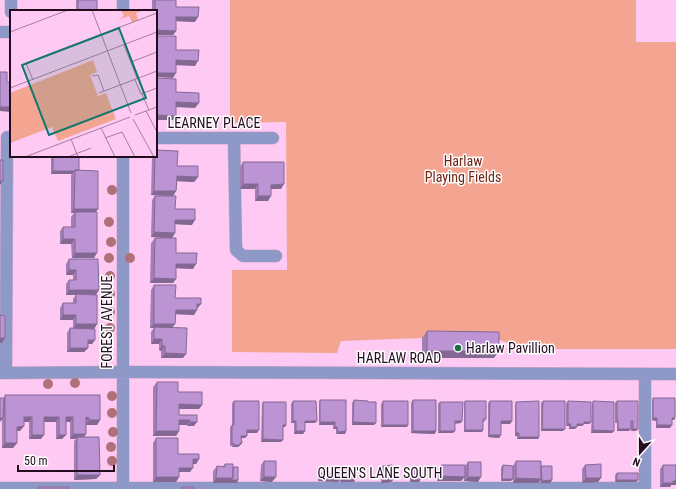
<svg xmlns="http://www.w3.org/2000/svg" width="676" height="489" viewBox="0 0 676 489" font-family="'Roboto Condensed',sans-serif">
<style>
.green{fill:#f4a592}
.lines{fill:none;stroke-linecap:round;stroke-linejoin:round}
.minor-casing{stroke:#d7a8cd;stroke-width:13}
.minor{stroke:#8e99c7;stroke-width:12}
.tree{fill:#b07079}
.wall{fill:#a37fb5}
.shaded-wall{fill:#846894}
.building{fill:#bd94d3;stroke:#846894}
.poi-dot{fill:#1b6e3f;stroke:#fefefe;stroke-width:1.5}
.labels{text-anchor:middle;stroke-width:3;stroke-linejoin:round;paint-order:stroke}
.street-label{font-size:14px;fill:#230c1f;stroke:#fefefe}
.park-label{font-size:14px;fill:#712616;stroke:#fefefe}
.poi-label{font-size:14px;fill:#230c1f;stroke:#fefefe;text-anchor:start}
.inset-road{fill:none;stroke:#a67e9e;stroke-width:1}
.view{fill:#0f766e;fill-opacity:0.15;stroke:#0f766e;stroke-width:2}
.inset-edge{fill:none;stroke:#230c1f;stroke-width:2}
</style>
<rect width="100%" height="100%" fill="#fecaf3"/>
<path class="green" d="M230,0h406v42h40v307h-152l-30,-11h-72l-81,3 -4,12 -105,-1v-82h55l-1,-148 -56,1z"/>
<g class="lines">
<defs>
<path id="minor" d="M11,0v12
M123,0v11
M0,32h11
M156,138h117
M234,139l2,111 7,6h33
M123,156v333
M0,373l130,-1 546,2
M6,373l1,-236
M0,488h645v-114"/>
</defs>
<use href="#minor" class="minor-casing"/>
<use href="#minor" class="minor"/>
</g>
<g class="tree">
<circle cx="112" cy="190" r="5"/>
<circle cx="109" cy="222" r="5"/>
<circle cx="111" cy="242" r="5"/>
<circle cx="109" cy="258" r="5"/>
<circle cx="130" cy="258" r="5"/>
<circle cx="110" cy="276" r="5"/>
<circle cx="110" cy="294" r="5"/>
<circle cx="110" cy="312" r="5"/>
<circle cx="110" cy="328" r="5"/>
<circle cx="75" cy="383" r="5"/>
<circle cx="48" cy="384" r="5"/>
<circle cx="112" cy="396" r="5"/>
<circle cx="112" cy="413" r="5"/>
<circle cx="113" cy="432" r="5"/>
<circle cx="111" cy="447" r="5"/>
<circle cx="112" cy="461" r="5"/>
</g>
<path class="wall" d="M76,0h21v11h-21z
M152,0h24v7l19,15 -19,-1v10l-3,4 -17,-24h-4z
M51,156h28v14l19,39 -3,3 -1,46h-22l-1,-14h-11v-13l3,-4h8v-10l3,-4h-3v-38l1,-1h-21z
M152,156h4l21,10 21,11 -4,5 -17,-1 -1,10 -3,5 -22,-1z
M243,162l38,27h-10l-3,12h-13v-12h-15v-22z
M155,196l20,13 17,16 -17,-1v9l-3,5 -21,-1 1,-37z
M155,238l21,15 17,16 -17,-1 -3,15h-23l1,-40z
M69,259l30,31 -3,5 1,29 -3,5 1,11 -3,4h-4v4l-4,4h-17v-19l3,-5h3v-8h-13v-12l3,-5h10v-4l3,-4h-10v-11l3,-4h4v-5h-7v-11z
M154,285l21,13 22,11 -3,6 -19,-1 -3,14 11,30h-22v-7l-2,-1v-6h-8v-12l3,-4h-4l1,-38z
M427,331l67,27h-72v-20z
M157,382l21,10 24,13 -3,4h-20v6h18l-3,11h-7v-1h-8v6l-3,5h-23v-49z
M5,395l95,25 -3,5h-11v9l-2,3 16,38 -4,4 -22,1v-39l2,-2h-6v-17h-4v13l-4,4h-6v-17h-12l-3,17h-12v-17h-5v4l-4,5h-3v12l-4,5h-11v-29l-2,3v-24h4z
M653,398l22,20 -1,2h-2l-2,8h-14v-7l-4,-1v-19z
M320,400l26,31 -1,3h-9v-5h-3v-4h-14v-22z
M354,400l14,2 6,23h-22v-22z
M413,400l22,34 -24,-1v-30z
M234,401l23,32h-10l-2,5h-4l1,5 -4,4h-6v-1h-2v-19l2,-2v-22z
M293,401l22,22h-10v8l-2,3h-9v-11h-3v-19z
M383,401l24,26h-26v-23z
M465,401l21,18 -2,3h-1v8l-1,2h-18v-29z
M490,401l22,20 -2,3h-9v11l-2,3 -11,-1v-34z
M543,401l20,30h-22v-28z
M568,401l23,21 -2,2h-5l-2,2h-5l-2,3h-6v-3h-3v-22z
M593,401l21,30 -2,2h-21l1,-29z
M617,401h21l-2,30h-5v-8l-2,8h-12v-8h-2v-20z
M263,402l23,23 -1,2h-2l-2,15h-20l1,-38z
M440,402l21,21h-6l-2,10h-15v-29z
M516,402l23,35 -1,2h-21v-3h-2v-32z
M156,438l22,16 21,5 -3,5h-3l-3,8h-11v5l-3,5h-23v-39z
M264,461l8,21 -12,-1 1,-16z
M516,461l25,6 11,13 -2,3h-10v-3l-2,3h-25v-17l-2,15h-10v-13l2,-3 10,1z
M468,462l10,20 -14,-1v-4l-3,4h-24l1,-12 3,-4 24,1z
M225,464l8,3 4,16h-24v-12l4,-5h6z
M585,465l13,17 -16,1v-14z
M663,465l8,20 -1,2h-10v-18z
M383,466l8,16 -10,1v-15z
M342,468l13,11 -1,3h-14v-11z
M411,469l9,11 -1,2h-9v-11z
M320,473l18,9 -20,-1v-6z
M617,473l21,7 -2,2h-21v-7z"/>
<path class="shaded-wall" d="M176,17h22l-3,5 -22,-1z
M156,30l20,1 -3,4h-17z
M176,60l22,1 -3,5 -22,-1z
M156,73h20l-3,5 -17,-1z
M176,102l23,1 -4,5 -22,-1z
M0,107h11v5l-11,-1z
M156,115l20,1 -3,4h-17z
M53,171h21l-2,3h-21z
M177,176l21,1 -4,5 -20,-1z
M0,181h3l-3,4z
M243,184h15l-3,5h-15z
M284,184l-3,5h-13l3,-4z
M154,191h22l-3,5 -22,-1z
M258,196h13l-3,5h-13z
M74,209h24l-4,5 -19,-2 -1,1h-3z
M175,220h20l-3,5 -20,-1z
M154,232l21,1 -3,5 -21,-1z
M63,239h12l-4,5h-11z
M75,253h22l-3,5h-22z
M176,264h20l-3,5 -20,-1z
M69,270h7l-3,5h-7z
M154,278l22,1 -3,4h-23z
M69,290h30l-4,5h-29z
M197,304h4l-4,5h-3z
M176,310h21l-3,5 -22,-1z
M63,315h13l-3,5h-13z
M76,324h21l-3,5h-21z
M154,324h21l-3,4h-22z
M0,338h5l-3,5h-2z
M154,339h8l-3,5h-8z
M88,340h7l-3,4h-7z
M162,346h3l-4,5 -2,-1z
M70,348h18l-4,4h-17z
M427,351h72l-5,7h-72z
M165,353l21,1 -3,4h-22z
M179,404l23,1 -3,4h-23z
M24,417h8l-3,5h-9z
M44,417h15l-3,5h-15z
M66,417h7l-3,5h-8z
M86,417l3,1 -3,4z
M0,418h3l-3,4z
M653,418h4l-1,3 -4,-1z
M672,418h3l-1,2h-4z
M89,420h11l-3,5h-11z
M179,420h11l-3,5h-11z
M293,421h3l-2,2h-3z
M305,421h12l-2,2h-12z
M455,421h7l-1,2 -7,1z
M501,421h11l-2,3h-10z
M190,422h7l-3,4h-7z
M320,422h15l-2,3h-14z
M353,422l23,1 -2,2h-22z
M584,422h7l-2,2h-5l-2,2h-7l2,-2z
M568,424h3l-2,2h-3z
M283,425h3l-1,2h-4z
M383,425h25l-1,2h-26z
M657,425h15l-2,3h-14z
M24,426l-4,5h-7l4,-4z
M335,427h2l-1,2h-3z
M570,427h7l-2,2h-6z
M542,429h23l-2,2h-22z
M618,429h13l-2,2h-12z
M633,429h5l-2,2h-5z
M247,430h12l-2,3h-12z
M465,430h18l-1,2h-18z
M593,430l21,1 -2,2h-21z
M156,431h23l-3,5h-23z
M296,431h9l-2,3h-9z
M346,431l-1,3h-9l2,-2z
M413,431h23l-1,3 -24,-1z
M440,431h15l-2,2h-15z
M516,433h3l-2,3h-2z
M73,434h13l-4,5 -5,-2 -1,2h-6z
M32,435h12l-3,4h-12z
M59,435h7l-4,4h-6z
M489,435h12l-2,3 -11,-1z
M241,436h6l-2,2h-5z
M519,437h20l-1,2h-21z
M263,439l20,1 -2,2h-20z
M5,443h12l-4,5h-11z
M240,443h2l-4,4h-6l2,-2z
M193,459h6l-3,5h-6z
M179,468h14l-3,4h-14z
M77,475h23l-4,4 -22,1z
M441,476l24,1 -4,4h-24z
M156,477h23l-3,5h-23z
M264,477h12l-4,5 -12,-1z
M468,477h13l-3,5 -14,-1z
M216,478h17l5,2 -1,3h-24z
M516,478l25,1 -3,4h-25z
M586,478h15l-3,4 -16,1z
M320,479l20,1 -2,2 -20,-1z
M342,479h13l-1,3h-14z
M502,479h11l-2,2h-10z
M383,480h10l-2,2 -10,1z
M411,480h9l-1,2h-9z
M552,480l-2,3h-10l2,-2z
M617,480h21l-2,2h-21z
M673,481h3v4h-5l-1,2h-10l3,-4z"/>
<path class="building" d="M78,0h19v11h-19z
M155,0h21v7h23l-1,10h-22v14l-20,-1v-19h-1z
M156,36h20v14h23l-1,11 -22,-1v13h-20z
M0,72h7v10h4v25h-11z
M156,78l20,1v13l23,1v10l-23,-1v14l-20,-1z
M156,150l22,1 -1,15h21v11l-21,-1 -1,15h-22l1,-35h1z
M53,156h26v14h-4v1h-22z
M0,160h3v21h-3z
M243,162h41v22l-13,1v11h-13v-12h-15z
M75,170l23,1v38h-24z
M155,196h21l-1,13h20v11h-20v13l-21,-1z
M75,212h22v41h-22v-14h-12v-12h12z
M155,238h21v15h21l-1,11h-20v15l-22,-1z
M69,259h29l1,31h-30v-10h7v-10h-7z
M154,285h22l-1,13h26v6h-4v6h-21l-1,14h-21z
M76,294l21,1v29h-21v-9h-13v-12h13z
M0,315l5,1v22h-5z
M154,327l33,1 -1,26 -21,-1v-7h-3v-7h-8z
M70,328l25,1v11h-7v8h-18z
M427,331l72,1v19h-72z
M157,382h21v10h24v13l-23,-1v11h18v7h-7v-2h-11v11h-23z
M5,395h95v25h-11v-2l-3,-1v17h-13v-17h-7v18h-7v-18h-15v18h-12v-18h-8v9l-7,1v16h-12z
M0,398h4l-1,20h-3z
M653,398h22v20h-3v7h-15v-7h-4z
M320,400h26v31l-8,1 -1,-5h-2v-5h-15z
M354,400l14,1v1h8v21l-23,-1z
M413,400h23v31h-23z
M234,401h25v29h-12v6h-6l1,7h-2v2h-6l-1,-2 -1,1v-19h2z
M293,401h23l1,20h-12v10h-9v-10h-3z
M383,401h25v24h-25z
M465,401h21v18h-3v11h-18z
M490,401h22v20h-11v14h-12z
M539,401v36h-20v-4h-3v-31z
M543,401h22v28h-23z
M568,401l23,1v20h-7v2h-7v3h-7l1,-3h-3z
M593,401l21,1v29l-21,-1z
M617,401h21v28h-5v-8h-2v8h-13v-9h-1z
M263,402h23v23h-3v15l-20,-1z
M440,402h23l-1,19h-7v10h-15z
M77,437h22l1,38h-23z
M156,438h22v16h21v5h-6v9h-14v9h-23z
M264,461h12v16h-12z
M516,461h25v18l-25,-1z
M468,462h13v15h-13z
M225,464h8v14h-17l1,-12 8,1z
M601,464v14h-15l-1,-13z
M392,465l1,15h-10v-14z
M441,465h24v12l-24,-1z
M503,465l10,1v13h-11z
M663,465h13v16h-3v2h-10z
M541,466h11v14l-10,1z
M233,467h5v13h-7l2,-2z
M342,468h14l-1,11h-13z
M411,469h10l-1,11h-9z
M320,473l20,1v6l-20,-1z
M617,473h21v7h-21z
M38,487h30v2h-30z
M182,487h12v2h-12z"/>
<circle class="poi-dot" cx="458" cy="348" r="4"/>
<g class="labels">
<g class="street-label">
<text x="214" y="128">LEARNEY PLACE</text>
<text transform="translate(107 322) rotate(-90)" y="5">FOREST AVENUE</text>
<text x="399" y="363">HARLAW ROAD</text>
<text x="380" y="478">QUEEN'S LANE SOUTH</text>
</g>
<g class="park-label">
<text x="463" y="166">Harlaw<tspan x="463" dy="16">Playing Fields</tspan></text>
</g>
<g class="poi-label">
<text x="466" y="353">Harlaw Pavillion</text>
</g>
</g>
<g transform="translate(10 10)">
<rect width="147" height="147" fill="#fecaf3"/>
<path d="M111,0h19l1,1 -5,2 2,7 -6,2 -3,-6 -12,4 7,-4zM83,50l4,12 -7,3 8,21 8,-3 10,26 -58,22 -6,-14 -42,16v-50z" fill="#f4a592"/>
<path class="inset-road" d="M82,0l39,103M0,22l58,-22M114,35l13,33M121,52l26,-10M82,66l6,-1 6,16M23,70l-7,-17 131,-50M125,70l6,14 16,-6M0,78l147,-56M89,83l58,-22M132,84l7,16M136,101l11,21M125,105l22,-8M123,109l21,38M91,118l14,29M95,128l17,-6 13,25M61,129l7,18M15,147l105,-40M58,147l23,-9"/>
<path class="view" d="M109,18l27,70 -97,37 -27,-70z"/>
<rect width="147" height="147" class="inset-edge"/>
</g>
<g transform="translate(640 453) rotate(201)" stroke="#fefefe" stroke-width="3" paint-order="stroke">
<path d="M0-3L7 15L0 10L-7 15Z" fill="#230c1f"/>
<text y="-6" font-size="11" font-weight="bold" text-anchor="middle" fill="#230c1f">N</text>
</g>
<path d="M18 465v6h96v-6" fill="none" stroke="#230c1f" stroke-width="2"/>
<text x="24" y="465" font-size="12" fill="#230c1f" stroke="#fefefe" stroke-width="3" paint-order="stroke">50 m</text>
</svg>
